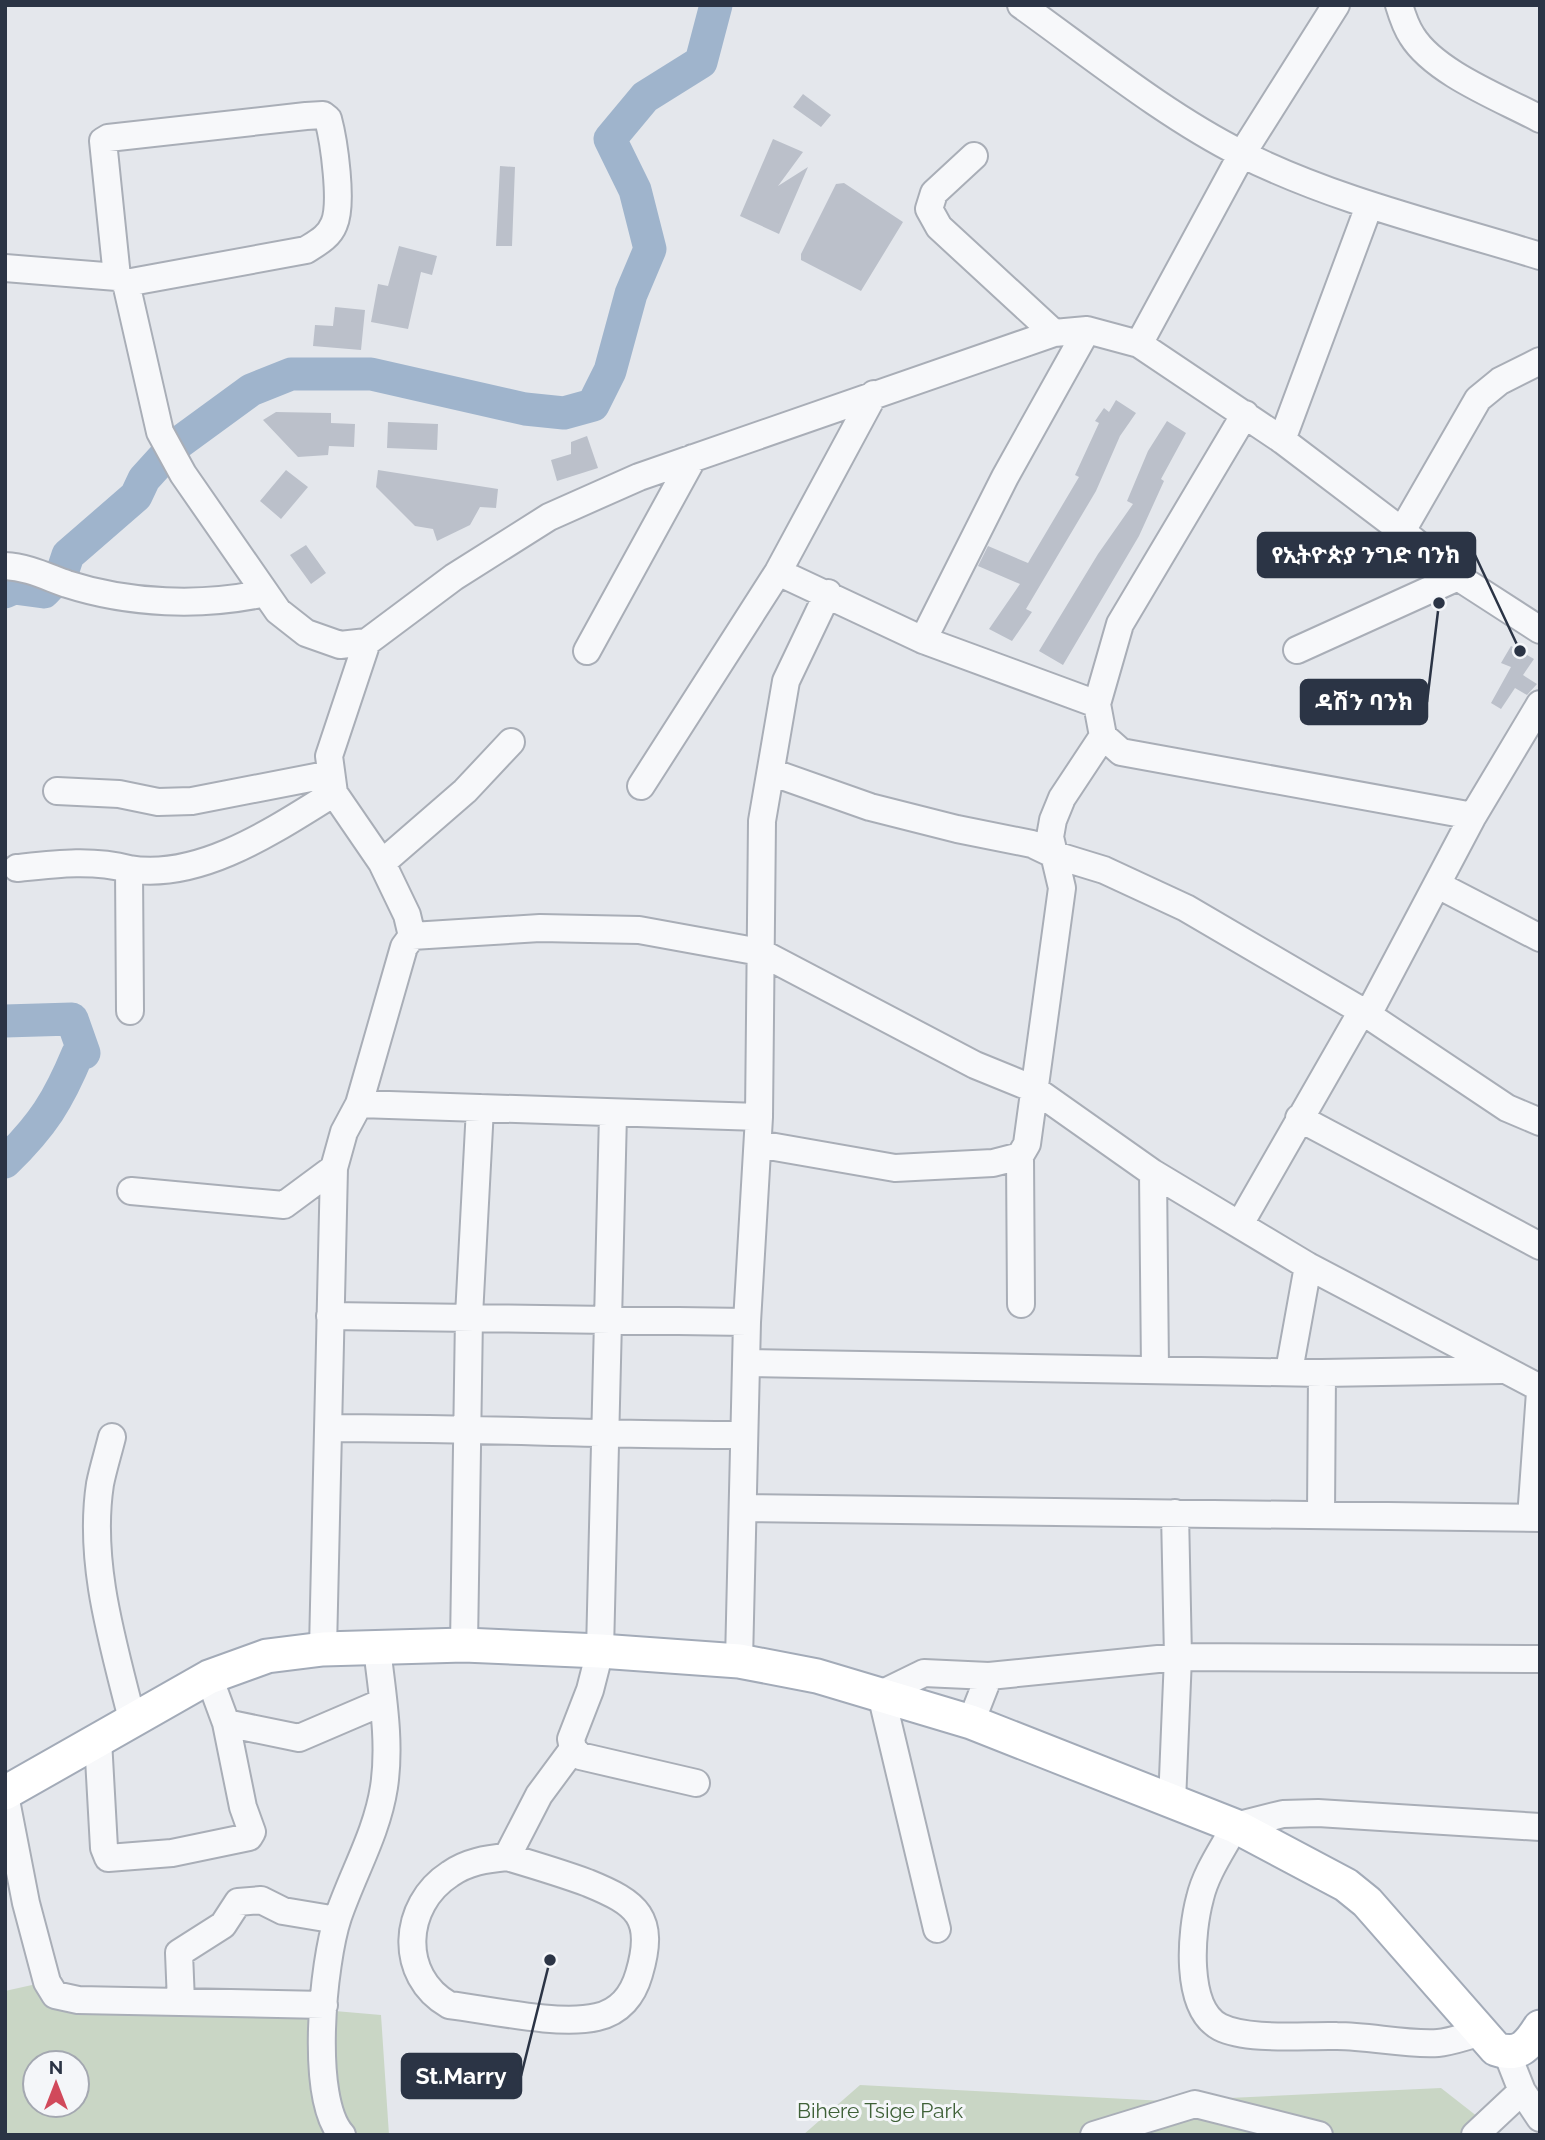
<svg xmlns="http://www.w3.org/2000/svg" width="1545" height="2140" viewBox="0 0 1545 2140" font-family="Raleway,'Noto Sans Ethiopic',sans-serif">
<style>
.green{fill:#c9d6c5;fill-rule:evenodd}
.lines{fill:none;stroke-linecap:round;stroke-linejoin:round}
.river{stroke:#9fb4cc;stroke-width:33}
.building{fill:#bbc0ca}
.minor-casing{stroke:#a9aeb7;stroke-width:30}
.major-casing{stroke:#a3abb8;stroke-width:37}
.minor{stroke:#f7f8fa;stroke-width:26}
.major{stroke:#fff;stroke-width:33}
.labels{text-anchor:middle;stroke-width:6;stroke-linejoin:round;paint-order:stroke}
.park-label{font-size:21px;fill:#3f6138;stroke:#f4f6f9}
.leader{fill:none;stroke:#2b3445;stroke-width:2.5}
.callout-dot{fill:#2b3445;stroke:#f4f6f9;stroke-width:2.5}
.callout{fill:#2b3445;stroke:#2b3445;stroke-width:2.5}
.callout-label{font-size:23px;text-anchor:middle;font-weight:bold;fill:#fff}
</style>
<rect width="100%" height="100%" fill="#e4e7ec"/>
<path class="green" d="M32,1985l349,30 8,120h-384v-144zM35,2063h42v42h-42z
M860,2085l305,16 276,-13 60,47h-698z"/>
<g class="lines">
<path class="river" d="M5,592l9,-4 30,4 18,-19 6,-18 68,-59 8,-17 29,-32 78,-57 40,-16h80l154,35 39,4 29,-8 17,-34 21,-77 19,-45 -15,-59 -25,-51 35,-42 56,-35 15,-57
M5,1021l67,-2 12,34h-6c-20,48 -35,72 -73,109"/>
</g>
<path class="building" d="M803,94l28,21 -10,12 -28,-20z
M773,139l30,13 -25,34 30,-19 -29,67 -39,-18z
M500,166l15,1 -3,79h-16z
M844,183l59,39 -42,69 -60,-31v-6l35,-70z
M399,246l38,10 -5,19 -11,-3 -13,57 -37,-7 7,-38 10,2z
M335,307l30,3 -4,40 -48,-4 2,-21 18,1z
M1116,400l20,13 -16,23 -24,55 -70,118 6,3 -20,29 -23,-12 31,-45 -42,-18 10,-20 40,17 51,-86 -4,-2 24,-52 -4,-2 9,-13 5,4z
M276,412l55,1v10l24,1 -1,23 -25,-1 -1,9 -30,2 -35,-37z
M1167,421l19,12 -25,46 3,2 -25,55 -76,129 -24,-14 59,-97 35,-50 -6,-3 21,-50z
M388,422l50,2 -1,26 -50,-2z
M587,436l11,32 -41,13 -6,-21 20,-6v-12z
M286,470l22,17 -27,32 -21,-18z
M378,470l120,19 -2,19 -16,-1 -10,18 -33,16 -4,-12 -18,-3 -39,-39z
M306,545l20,28 -15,11 -21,-29z
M1511,646l23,13 -11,16 14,9 -10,11 -12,-7 -14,21 -10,-6 20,-36 -10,-4z"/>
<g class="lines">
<defs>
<path id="minor" d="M1021,5c70,50 145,111 221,149 94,47 198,71 298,102
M1399,5c3,10 7,22 13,31 23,37 89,62 128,83
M974,156l-40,37 -5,16 10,18 115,106
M5,268l112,9 9,6 34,149 23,42 95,137 28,22 34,12 27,-3 87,-65 95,-60 90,-40 415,-144 33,-3 52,14 143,96 120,91 56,46 82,53
M117,277l-14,-136 5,-3 198,-22 17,-1 5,4c6,22 15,85 6,105 -5,13 -17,19 -28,26l-180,33
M1139,344l103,-190 94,-149
M1245,414l-125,210 -23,80 6,32 18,16 352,64
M1282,440l87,-234
M1402,531l76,-132 22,-18 40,-20
M5,566c23,1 42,11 62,18 62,20 135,23 198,9
M778,572l145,68 174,64
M923,640l82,-163 82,-147
M367,642l-38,114 5,37 48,70 25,52 5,21 128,-8 99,2 121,22 215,113 59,24 119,84 155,93 232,122
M1297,650l161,-73
M587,651l106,-193
M771,772l99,35 87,22 75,15 23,11 49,15 82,38 176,103 145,97 33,14
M641,786l137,-214 96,-178
M57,791l62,3 39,8 34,-1 139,-27
M382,863l83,-72 46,-49
M17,868c37,-4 75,-9 112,1
M1438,885l102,53
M130,1011l-1,-142c71,12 147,-40 205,-76
M359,1104l400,13
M613,1114l-13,537 -10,39 -19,49 2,10 7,7 116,27
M1299,1118l241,128
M758,1144l137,24 98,-5 27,-7
M1153,1173l2,196
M131,1191l153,14 50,-37
M1240,1224l122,-213 11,-6 100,-189 67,-112
M1021,1304l-1,-148 7,-12 35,-256 -12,-51 3,-17 9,-22 41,-62
M330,1316l417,6
M747,1363l575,10 179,-3
M1289,1371l19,-105
M329,1428c138,0 276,7 415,7
M112,1437c-4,16 -9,32 -12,47 -12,79 13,159 32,235
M743,1508l797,10
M1321,1514l1,-141
M1531,1518l9,-126
M464,1645l5,-329 11,-208
M323,1649l11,-481 10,-36 15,-28 45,-157 8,-11
M739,1661l8,-339 12,-205 3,-296 24,-140 42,-88
M971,1722l18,-46 189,-19 362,2
M226,1723l73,15 84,-36
M98,1740l6,108 4,10 64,-5 77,-16 3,-5 -9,-25 -17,-84 -17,-46
M5,1795l21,108 21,79 8,13 23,5 246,5
M1172,1802l6,-145 -3,-144
M507,1857c27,8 54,16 81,26 49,20 68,34 51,91 -6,21 -19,38 -42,43 -38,9 -107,-7 -148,-12 -51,-29 -47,-100 1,-131 17,-12 36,-15 57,-17z
M507,1857l32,-62 34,-46
M937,1929l-56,-235 43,-21 65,3
M181,2002l-2,-49 44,-28 15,-23 23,-2 22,11 54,9
M1479,2033c-13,3 -28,9 -41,10 -33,2 -68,-7 -101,-7 -32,-1 -89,5 -117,-9 -36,-19 -29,-96 -20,-129 6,-26 23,-49 35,-72l48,-12 35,-1 222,14
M1507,2053l15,38 18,27
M342,2135c-33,-36 -19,-173 -4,-218 15,-44 39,-84 46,-130 7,-46 -2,-94 -7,-139
M1094,2135l101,-31 124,31
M1475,2135l47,-44"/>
<path id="major" d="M5,1793l204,-116 58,-21 56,-7 141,-4 136,6 139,10 78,15 154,46 264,104 111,59 21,17 129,147c23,8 32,-3 44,-22"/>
</defs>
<use href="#minor" class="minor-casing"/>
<use href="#major" class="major-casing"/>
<use href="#minor" class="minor"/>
<use href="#major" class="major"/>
</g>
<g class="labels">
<g class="park-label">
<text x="880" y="2118">Bihere Tsige Park</text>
</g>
</g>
<path class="leader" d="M1520 651L1475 555M1439 603L1427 702M550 1960L521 2076"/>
<g class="callout-dot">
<circle cx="1520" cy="651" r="7"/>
<circle cx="1439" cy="603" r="7"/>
<circle cx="550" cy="1960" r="7"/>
</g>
<g class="callout">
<rect x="1258" y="533" width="217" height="44" rx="7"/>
<rect x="1301" y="680" width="126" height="44" rx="7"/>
<rect x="402" y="2054" width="119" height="44" rx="7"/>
</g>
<g class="callout-label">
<text x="1366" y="563">የኢትዮጵያ ንግድ ባንክ</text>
<text x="1364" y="710">ዳሽን ባንክ</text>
<text x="461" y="2084">St.Marry</text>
</g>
<rect width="1545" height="2140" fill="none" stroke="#2b3445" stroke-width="14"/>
<g transform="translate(56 2084)"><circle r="33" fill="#f4f6f9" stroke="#a4a8b1" stroke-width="2"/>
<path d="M0-5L12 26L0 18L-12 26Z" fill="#d1495b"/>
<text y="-10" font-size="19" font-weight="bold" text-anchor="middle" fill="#2b3445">N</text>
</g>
</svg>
